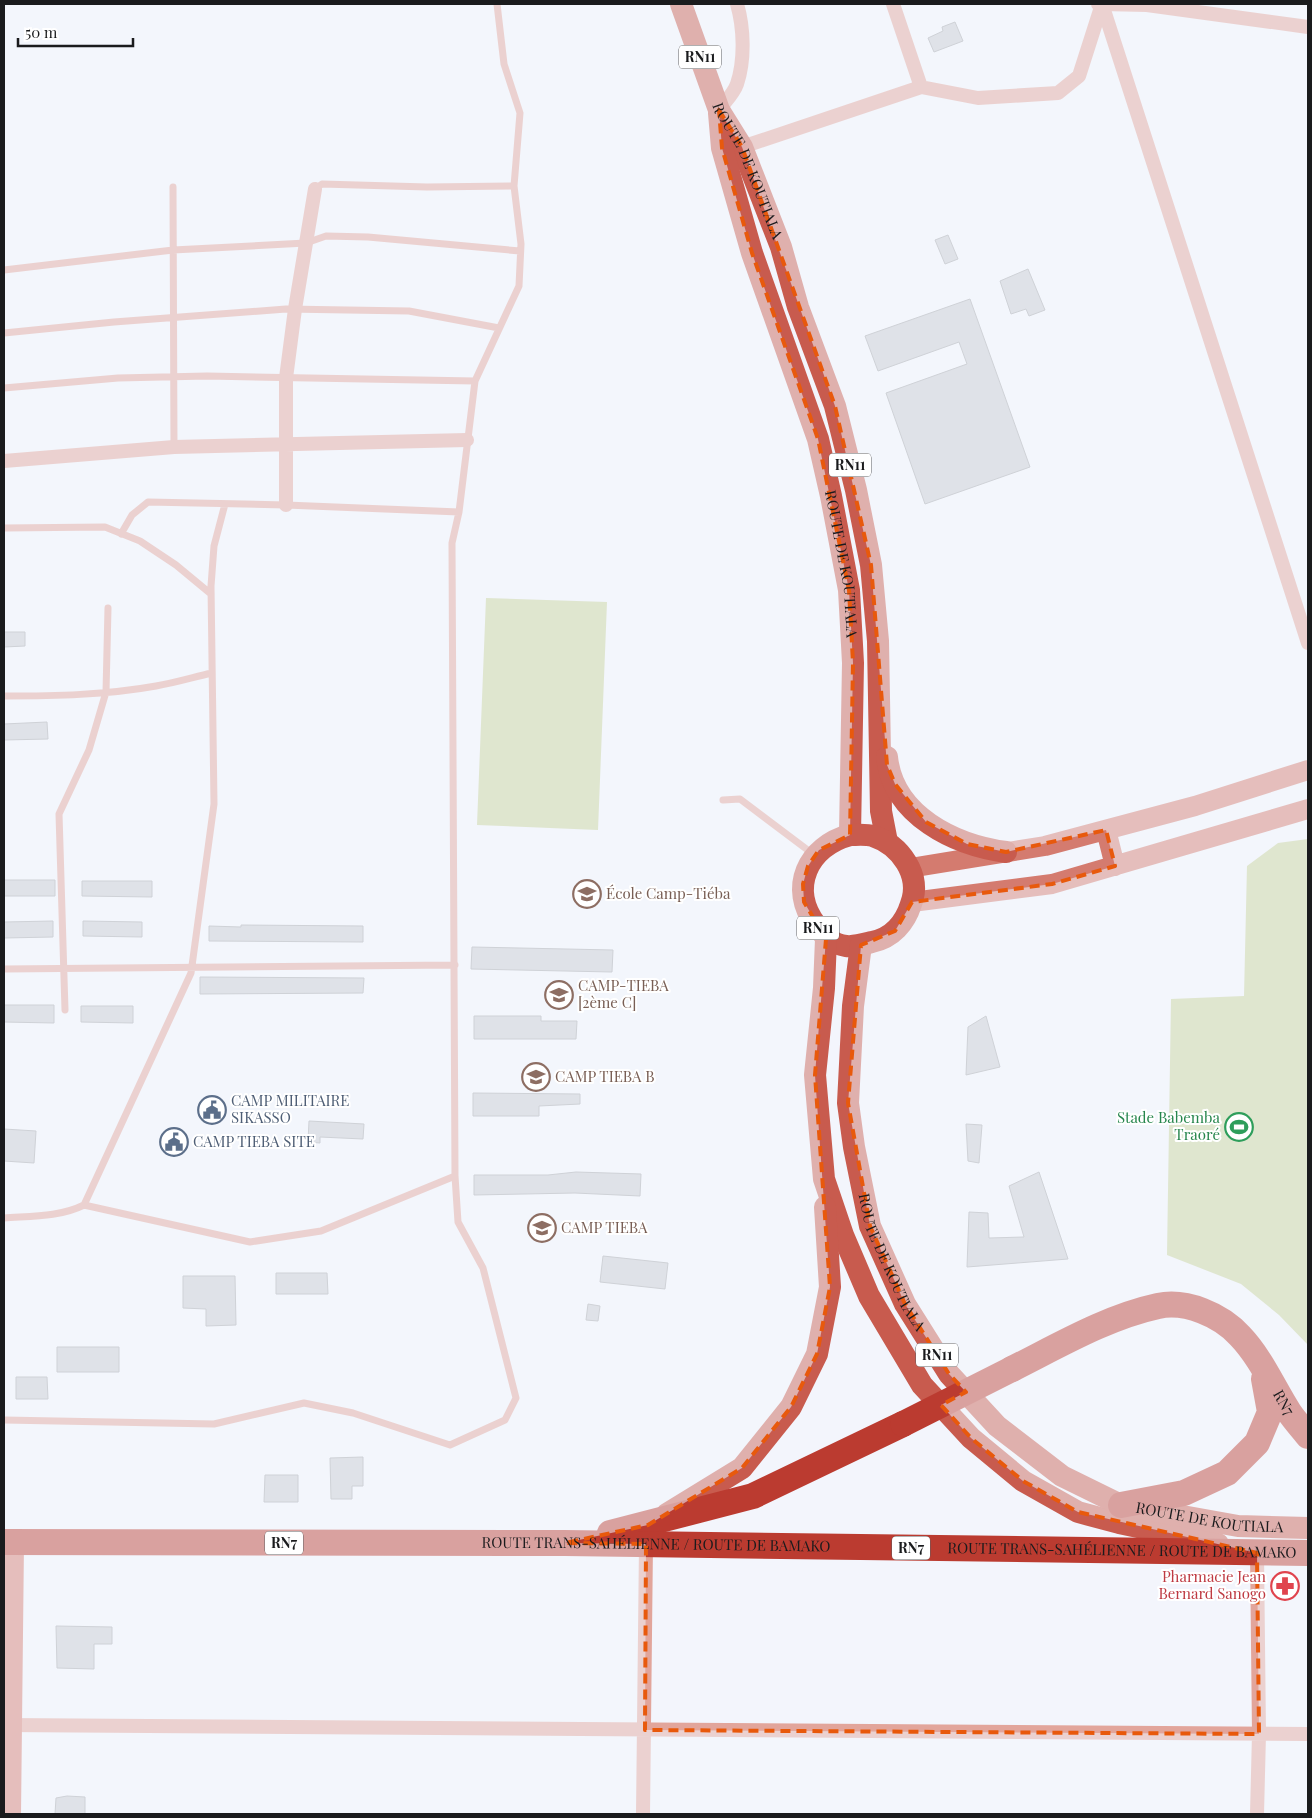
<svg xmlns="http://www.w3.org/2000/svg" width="1312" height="1818" viewBox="0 0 1312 1818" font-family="'Playfair Display',serif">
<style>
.green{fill:#c8d29a}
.building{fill:#c8cad0;stroke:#a4a6ab}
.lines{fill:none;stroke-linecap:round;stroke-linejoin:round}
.lane{stroke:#e2a59b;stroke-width:7}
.street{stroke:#e2a59b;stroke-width:14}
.secondary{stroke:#d47b6f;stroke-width:20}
.primary{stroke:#c85b4e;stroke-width:22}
.highway{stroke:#bb3b30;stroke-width:26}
.highway-bridge{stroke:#bb3b30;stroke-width:26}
.marked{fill:none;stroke:#e8590c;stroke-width:4;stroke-dasharray:10 6;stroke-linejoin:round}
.labels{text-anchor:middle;stroke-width:4;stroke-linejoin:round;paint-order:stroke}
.shield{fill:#fff;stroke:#5f5f61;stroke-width:1}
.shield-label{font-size:14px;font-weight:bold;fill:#1a1b1d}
.street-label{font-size:15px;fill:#1a1b1d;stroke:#fff}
.education-label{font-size:15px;fill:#785e54;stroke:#fff;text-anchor:start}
.service-label{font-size:15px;fill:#4e5e75;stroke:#fff;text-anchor:start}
.leisure-label{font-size:15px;fill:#27864d;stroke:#fff;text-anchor:end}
.health-label{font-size:15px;fill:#be3a42;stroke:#fff;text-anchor:end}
</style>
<rect width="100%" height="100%" fill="#f3f5fc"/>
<path class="green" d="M486,598l121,4 -9,228 -121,-5z
M1308,839v506l-29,-30 -38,-31 -74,-29 4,-256 73,-3 3,-130 31,-23z"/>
<path class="building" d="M955,22l8,19 -29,11 -6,-14 15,-7 -1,-4z
M948,235l10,24 -13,5 -10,-24z
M1028,269l17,41 -16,6 -3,-7 -15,5 -11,-33z
M970,299l60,168 -105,37 -39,-111 81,-29 -8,-22 -81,29 -13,-35z
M4,632h21v14l-21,1z
M47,722l1,17 -44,1v-16z
M4,880h51v16h-51z
M82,881h70v16l-70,-1z
M53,921v16l-49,1v-16z
M83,921l59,1v15l-59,-1z
M241,925l122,1v16l-154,-1v-15l32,1z
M472,947l141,3 -1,22 -141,-3z
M200,977l164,1 -1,15 -163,1z
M4,1005h50v18l-50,-1z
M81,1006h52v17l-52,-1z
M474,1016h67v5h36l-1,18h-102z
M986,1016l14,51 -34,8 2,-48z
M473,1093l107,1v10l-41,2v10h-66z
M309,1121l55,3 -1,15 -43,-2v6l-12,-1z
M966,1124l16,1 -3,38 -11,-2z
M4,1129l32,2 -2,32 -30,-2z
M576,1172l65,2 -1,22 -65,-3 -101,2v-20h74z
M1039,1172l29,87 -101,8 2,-55 19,1 1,25 35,-1 -15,-51z
M603,1256l65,7 -3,26 -65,-7z
M276,1273h51l1,21h-52z
M183,1276h52l1,49 -30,1v-17l-23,-1z
M588,1304l12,2 -2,15 -12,-1z
M57,1347h62v25h-62z
M16,1377h31l1,22h-32z
M363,1457v29h-11v13h-21l-1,-41z
M265,1475h33v27h-34z
M56,1626l56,1v17h-18v25l-37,-1z
M67,1796l18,1v17h-30l1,-16z"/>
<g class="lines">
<path class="lane" d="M173,187l1,260
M315,189l7,-5 105,3 87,-1
M4,270l169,-20 133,-7 20,-7 42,1 152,14
M4,333l110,-11 172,-13 123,2 90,17
M4,388l114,-10 89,-2 268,5
M4,528l101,-1 35,14 36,24 35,29
M121,534l11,-19 16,-13 138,3 173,7
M4,696c51,0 102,-1 152,-10 19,-3 38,-9 56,-13
M723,800l17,-1 73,55
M4,969l451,-4
M65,1010l-6,-196 30,-64 17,-58 2,-84
M84,1205l166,37 71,-11 134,-55
M4,1218c27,-2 56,-1 80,-13l107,-232 23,-169 -3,-218 3,-40 11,-42
M4,1420l210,4 90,-21 49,10 97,32 55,-25 11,-22 -33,-130 -25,-46 -3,-46 -3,-633 7,-31 16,-131 44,-95 2,-42 -7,-58 6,-73 -16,-49 -7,-60"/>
<path class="street" d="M893,4l28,83
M1098,4h4l206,639
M719,110c6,-8 15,-17 18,-26 8,-24 7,-56 0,-80
M742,147l179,-60 57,11 80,-5 21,-17 23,-72 45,1 161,22
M4,461l170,-14 293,-7
M286,505v-127l9,-69 20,-120
M1257,1553l2,181 -2,80
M4,1725l1304,9
M643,1814l3,-270"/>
<path class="secondary" d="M1106,830l9,36
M910,868l135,-22 150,-40 113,-36
M912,902l140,-18 256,-75
M11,1814l3,-271"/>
<g class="primary">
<path id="s1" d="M681,4l38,106 23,37 39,100 17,60 37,99 21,84 15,75 7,76 3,170 6,31"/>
<path id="s2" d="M719,113l3,35 30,105 66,186 13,57 18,94 4,73 -3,172"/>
<path d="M887,757c6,59 68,88 119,95"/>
<path d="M850,835c7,0 16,-1 23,1 27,9 49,39 38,68 -6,19 -19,34 -39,38 -8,2 -18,5 -26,4 -14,-2 -22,-10 -30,-21 -28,-37 -8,-79 34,-90z"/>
<path d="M826,939l-2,49 -9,87 9,104 19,56 26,61 53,89 49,53 52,43 55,31 41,11 99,21"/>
<path id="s3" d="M861,945l-8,61 -5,97 6,44 16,79 35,78 44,70 48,52 65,50 59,29 117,21 70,2"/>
<path d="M667,1514l75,-46 49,-61 26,-53 13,-67 -5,-80"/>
</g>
<g class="highway">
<path id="s4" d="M1012,1369c46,-23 95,-52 146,-63 28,-6 63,9 82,30 21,22 33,51 49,76 6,9 13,16 19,24"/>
<path d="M1121,1505l63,-12 43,-20 30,-30 13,-31 -6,-33"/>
<path d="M610,1533l143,-37 150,-72"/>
<path id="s5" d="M4,1542l561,1 743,10"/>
</g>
<path class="highway-bridge" d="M903,1424l109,-55"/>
</g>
<path d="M0 0H1312V1818H0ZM719,110l23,37 93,259 36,159 16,200 8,19 31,38 41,22 39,8 100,-22 9,36 -63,18 -140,18 -17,29 -34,14 -13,158 22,123 35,78 44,70 17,18 -25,13 30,33 52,43 55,31 179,41 2,181 -614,-4 1,-186 -81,-1 83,-18 94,-57 49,-61 26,-53 13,-67 -15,-212 11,-136 -22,-37 -1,-18 5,-18 11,-16 31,-15 3,-172 -4,-73 -31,-151 -66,-186 -30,-105z" fill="#f3f5fc" fill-opacity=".55" fill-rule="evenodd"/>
<path class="marked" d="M719,110l23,37 93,259 36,159 16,200 8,19 31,38 41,22 39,8 100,-22 9,36 -63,18 -140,18 -17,29 -34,14 -13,158 22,123 35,78 44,70 17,18 -25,13 30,33 52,43 55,31 179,41 2,181 -614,-4 1,-186 -81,-1 83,-18 94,-57 49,-61 26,-53 13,-67 -15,-212 11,-136 -22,-37 -1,-18 5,-18 11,-16 31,-15 3,-172 -4,-73 -31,-151 -66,-186 -30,-105z"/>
<defs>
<symbol id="school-ring" viewBox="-11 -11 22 22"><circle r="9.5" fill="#fff" stroke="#8d6e63" stroke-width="1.5"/><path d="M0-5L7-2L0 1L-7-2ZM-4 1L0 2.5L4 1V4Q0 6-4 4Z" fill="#8d6e63"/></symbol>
<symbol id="civic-ring" viewBox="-11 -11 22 22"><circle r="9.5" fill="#fff" stroke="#5c6f8a" stroke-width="1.5"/><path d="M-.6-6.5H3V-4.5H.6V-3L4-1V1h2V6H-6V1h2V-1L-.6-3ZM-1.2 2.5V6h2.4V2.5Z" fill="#5c6f8a"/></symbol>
<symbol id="stadium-ring" viewBox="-11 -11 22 22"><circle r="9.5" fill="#fff" stroke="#2e9e5b" stroke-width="1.5"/><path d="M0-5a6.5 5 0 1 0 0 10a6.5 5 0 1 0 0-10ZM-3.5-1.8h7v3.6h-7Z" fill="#2e9e5b"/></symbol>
<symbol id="pharmacy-ring" viewBox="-11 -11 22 22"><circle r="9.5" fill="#fff" stroke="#e0444e" stroke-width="1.5"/><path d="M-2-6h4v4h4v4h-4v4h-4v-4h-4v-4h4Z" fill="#e0444e"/></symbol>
</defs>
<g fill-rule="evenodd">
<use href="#school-ring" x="571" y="878" width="32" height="32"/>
<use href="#school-ring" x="543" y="979" width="32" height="32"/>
<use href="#school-ring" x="520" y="1061" width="32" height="32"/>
<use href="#civic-ring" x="196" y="1094" width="32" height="32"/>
<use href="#stadium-ring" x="1223" y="1111" width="32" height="32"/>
<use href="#civic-ring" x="158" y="1126" width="32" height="32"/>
<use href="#school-ring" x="526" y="1212" width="32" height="32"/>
<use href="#pharmacy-ring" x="1269" y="1570" width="32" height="32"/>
</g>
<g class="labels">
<g class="shield">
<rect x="679" y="45.5" width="42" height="23" rx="4"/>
<rect x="829" y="453.5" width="42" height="23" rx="4"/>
<rect x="797" y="916.5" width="42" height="23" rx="4"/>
<rect x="916" y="1343.5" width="42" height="23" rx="4"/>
<rect x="265" y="1531.5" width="38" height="23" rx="4"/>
<rect x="892" y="1536.5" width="38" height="23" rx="4"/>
</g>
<g class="shield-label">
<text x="700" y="62">RN11</text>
<text x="850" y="470">RN11</text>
<text x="818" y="933">RN11</text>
<text x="937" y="1360">RN11</text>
<text x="284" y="1548">RN7</text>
<text x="911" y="1553">RN7</text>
</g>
<g class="street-label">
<text dy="5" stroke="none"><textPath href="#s1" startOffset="180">ROUTE DE KOUTIALA</textPath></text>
<text dy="5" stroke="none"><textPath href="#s2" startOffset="469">ROUTE DE KOUTIALA</textPath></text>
<text dy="5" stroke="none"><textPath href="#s3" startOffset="325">ROUTE DE KOUTIALA</textPath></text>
<text dy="5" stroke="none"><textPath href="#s4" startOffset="330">RN7</textPath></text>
<text dy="5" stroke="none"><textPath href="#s3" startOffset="760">ROUTE DE KOUTIALA</textPath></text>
<text dy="5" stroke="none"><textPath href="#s5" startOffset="652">ROUTE TRANS-SAHÉLIENNE / ROUTE DE BAMAKO</textPath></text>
<text dy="5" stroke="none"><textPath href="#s5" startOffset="1118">ROUTE TRANS-SAHÉLIENNE / ROUTE DE BAMAKO</textPath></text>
</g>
<g class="education-label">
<text x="606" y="899">École Camp-Tiéba</text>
<text x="578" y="991">CAMP-TIEBA<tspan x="578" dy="17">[2ème C]</tspan></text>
<text x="555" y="1082">CAMP TIEBA B</text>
<text x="561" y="1233">CAMP TIEBA</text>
</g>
<g class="service-label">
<text x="231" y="1106">CAMP MILITAIRE<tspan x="231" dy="17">SIKASSO</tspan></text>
<text x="193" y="1147">CAMP TIEBA SITE</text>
</g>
<g class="leisure-label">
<text x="1220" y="1123">Stade Babemba<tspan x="1220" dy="17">Traoré</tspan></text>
</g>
<g class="health-label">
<text x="1266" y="1582">Pharmacie Jean<tspan x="1266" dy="17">Bernard Sanogo</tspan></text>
</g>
</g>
<rect width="1312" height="1818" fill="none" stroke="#1a1b1d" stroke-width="10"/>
<path d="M18 38v8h115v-8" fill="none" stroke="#1a1b1d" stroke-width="2.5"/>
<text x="25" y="38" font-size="15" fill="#1a1b1d" stroke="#ffffff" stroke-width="4" paint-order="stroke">50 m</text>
</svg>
